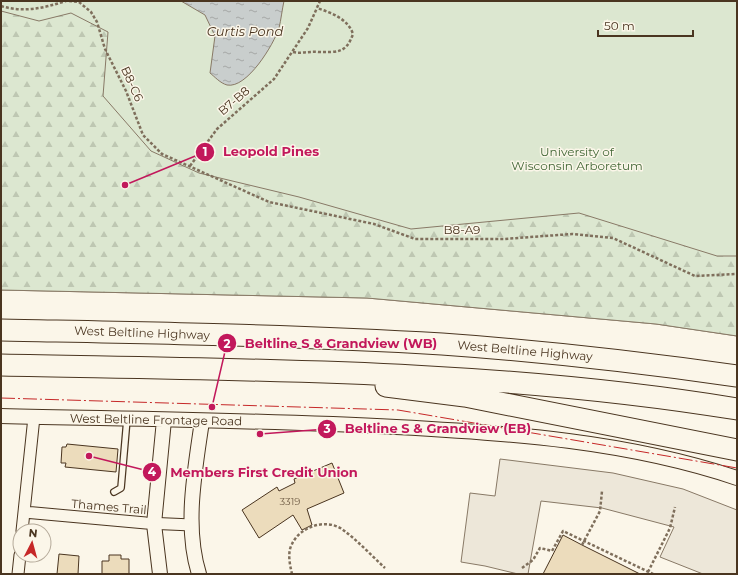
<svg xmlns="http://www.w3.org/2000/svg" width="738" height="575" viewBox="0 0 738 575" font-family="Montserrat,sans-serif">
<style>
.green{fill:#dce7d0;stroke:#887966}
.forest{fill:url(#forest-firs);stroke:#887966}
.parking{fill:#ede7d9;stroke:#887966}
.water{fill:url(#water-ripples);stroke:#887966}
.building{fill:#ecdcbc;stroke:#4a3520}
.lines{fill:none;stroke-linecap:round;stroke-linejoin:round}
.service-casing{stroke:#4a3520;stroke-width:8}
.minor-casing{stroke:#4a3520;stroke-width:13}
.tertiary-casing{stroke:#4a3520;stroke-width:16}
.motorway-casing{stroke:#4a3520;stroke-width:23}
.path{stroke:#7f6f5c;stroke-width:2.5;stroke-dasharray:3 2;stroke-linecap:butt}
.service{stroke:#fbf6e9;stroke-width:5.5}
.minor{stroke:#fbf6e9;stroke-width:11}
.tertiary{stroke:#fbf6e9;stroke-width:14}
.motorway{stroke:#fbf6e9;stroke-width:21}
.power{stroke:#c62828;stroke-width:1;stroke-dasharray:14 3 2 3;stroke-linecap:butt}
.labels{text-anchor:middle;stroke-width:3;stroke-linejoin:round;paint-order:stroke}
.number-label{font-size:10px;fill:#725f47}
.street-label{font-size:12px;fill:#4a3520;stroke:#fbf6e9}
.park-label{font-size:12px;fill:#436837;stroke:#fbf6e9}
.water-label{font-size:13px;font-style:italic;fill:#4a3520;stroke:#fbf6e9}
.leader{fill:none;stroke:#c2185b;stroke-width:1.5}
.callout-dot{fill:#c2185b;stroke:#fbf6e9;stroke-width:1.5}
.mark-label{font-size:12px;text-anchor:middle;font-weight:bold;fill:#fff}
.callout-label{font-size:13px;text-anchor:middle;font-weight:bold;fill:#c2185b;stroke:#fbf6e9;stroke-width:3;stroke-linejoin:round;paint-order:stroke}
</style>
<defs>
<pattern id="forest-firs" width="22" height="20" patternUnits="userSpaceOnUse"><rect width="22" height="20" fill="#dce7d0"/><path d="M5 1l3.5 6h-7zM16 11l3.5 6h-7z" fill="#bec7b2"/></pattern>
<pattern id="water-ripples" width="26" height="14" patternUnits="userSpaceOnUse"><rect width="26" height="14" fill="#c9cecd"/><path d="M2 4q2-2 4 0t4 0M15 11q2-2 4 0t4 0" fill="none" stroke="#a5a8a6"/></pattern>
</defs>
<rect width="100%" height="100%" fill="#fbf6e9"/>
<path class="green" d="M1,1h736v335l-81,-12 -289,-26 -366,-8z"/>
<path class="forest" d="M1,11l38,10 32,-8 37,19 -5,64 48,55 48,22 100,24 112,32 168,-16 138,43h20v80l-81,-12 -289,-26 -366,-8z"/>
<path class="parking" d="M500,459l113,14 70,16 54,21v64h-34l-43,-17 14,-30 -72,-19 -61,-7 -13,73h-10l-33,-8 -24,-4 9,-69 25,3z"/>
<path class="water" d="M181,1h103c-2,9 -3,19 -5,27 -5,16 -32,61 -52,57 -7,-2 -12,-8 -17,-12l5,-37 -10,-21z"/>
<path class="building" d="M67,444l51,5 -2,23 -51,-5 1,-4h-5l1,-16h4z
M332,463l12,30 -37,16 5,16 -10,5 -9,-15 -34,23 -17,-28 35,-23 2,4 16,-8 -1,-4z
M563,535l19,10 58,29h-97z
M59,554l20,2 -1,18h-23h2z
M109,555h12v4h8v15h-27v-13h7z"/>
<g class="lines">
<defs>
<path id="service" d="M114,492l7,-4 6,-69"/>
<path id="minor" d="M24,512l122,11 46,2
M22,531l12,-114
M18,574l2,-19"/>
<path id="tertiary" d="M1,416c131,3 263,4 395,11 115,6 231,14 341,51
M160,574l-6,-50 10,-104
M199,574c-15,-48 -4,-104 3,-153"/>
<path id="motorway" d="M1,330c147,3 294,5 441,14 99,7 197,18 295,32
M1,365c246,5 492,4 736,44
M386,386l79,10 272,54"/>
</defs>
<use href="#service" class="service-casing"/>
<use href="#minor" class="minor-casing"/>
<use href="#tertiary" class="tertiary-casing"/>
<use href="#motorway" class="motorway-casing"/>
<path class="path" d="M69,1l10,1 12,10 6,10 8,27 21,42 17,44 19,19 107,48 105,22 41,15h89l68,-5 41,4 82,38 42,-2
M1,6c23,7 43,2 65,-5
M293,52c9,2 16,-1 25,0 19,0 28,2 35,-18 -5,-15 -21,-21 -36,-26
M190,166l27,-37 57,-50 34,-51 12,-27
M582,545l18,-34 2,-20
M522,568l11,-8 7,-12 12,3 11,-20 90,43
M648,572l22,-44 5,-21
M292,574c-2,-9 -5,-21 0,-30 8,-17 33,-26 50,-15 15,11 29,26 43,39"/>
<use href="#service" class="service"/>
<use href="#minor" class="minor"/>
<use href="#tertiary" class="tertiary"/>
<use href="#motorway" class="motorway"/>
<path class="power" d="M1,398l397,12 339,58"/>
</g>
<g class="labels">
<g class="number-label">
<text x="290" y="505">3319</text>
</g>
<g class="street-label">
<text transform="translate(132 84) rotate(66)" y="4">B8-C6</text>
<text transform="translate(234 101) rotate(-41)" y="4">B7-B8</text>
<text x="462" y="234">B8-A9</text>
<text transform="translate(142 333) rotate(2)" y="4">West Beltline Highway</text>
<text transform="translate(525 351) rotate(5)" y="4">West Beltline Highway</text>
<text transform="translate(156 420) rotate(1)" y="4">West Beltline Frontage Road</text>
<text transform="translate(109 507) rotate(5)" y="4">Thames Trail</text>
</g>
<g class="park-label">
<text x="577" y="156">University of<tspan x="577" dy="14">Wisconsin Arboretum</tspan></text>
</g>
<g class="water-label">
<text x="245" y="36">Curtis Pond</text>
</g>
</g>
<path class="leader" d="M125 185L205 152M212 407L227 343M260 434L327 429M89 456L152 472"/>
<g class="callout-dot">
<circle cx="125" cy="185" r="4"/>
<circle cx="212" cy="407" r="4"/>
<circle cx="260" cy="434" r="4"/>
<circle cx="89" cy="456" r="4"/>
<circle cx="205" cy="152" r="10"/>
<circle cx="227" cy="343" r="10"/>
<circle cx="327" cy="429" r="10"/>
<circle cx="152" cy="472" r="10"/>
</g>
<g class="mark-label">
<text x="205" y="156">1</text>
<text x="227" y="348">2</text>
<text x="327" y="433">3</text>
<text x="152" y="476">4</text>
</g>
<g class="callout-label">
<text x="271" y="156">Leopold Pines</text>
<text x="341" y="348">Beltline S &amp; Grandview (WB)</text>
<text x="438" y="433">Beltline S &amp; Grandview (EB)</text>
<text x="264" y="477">Members First Credit Union</text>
</g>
<rect width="738" height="575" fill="none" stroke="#4a3520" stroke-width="4"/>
<g transform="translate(32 543) rotate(6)"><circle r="19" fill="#fbf6e9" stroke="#b4a999"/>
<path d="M0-3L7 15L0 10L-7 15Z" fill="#c62828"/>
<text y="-6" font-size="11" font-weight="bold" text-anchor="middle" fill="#4a3520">N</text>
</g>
<path d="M598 30v6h95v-6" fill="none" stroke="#4a3520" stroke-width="2"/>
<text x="604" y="30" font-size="12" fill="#4a3520" stroke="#fbf6e9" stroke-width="3" paint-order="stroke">50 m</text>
</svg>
